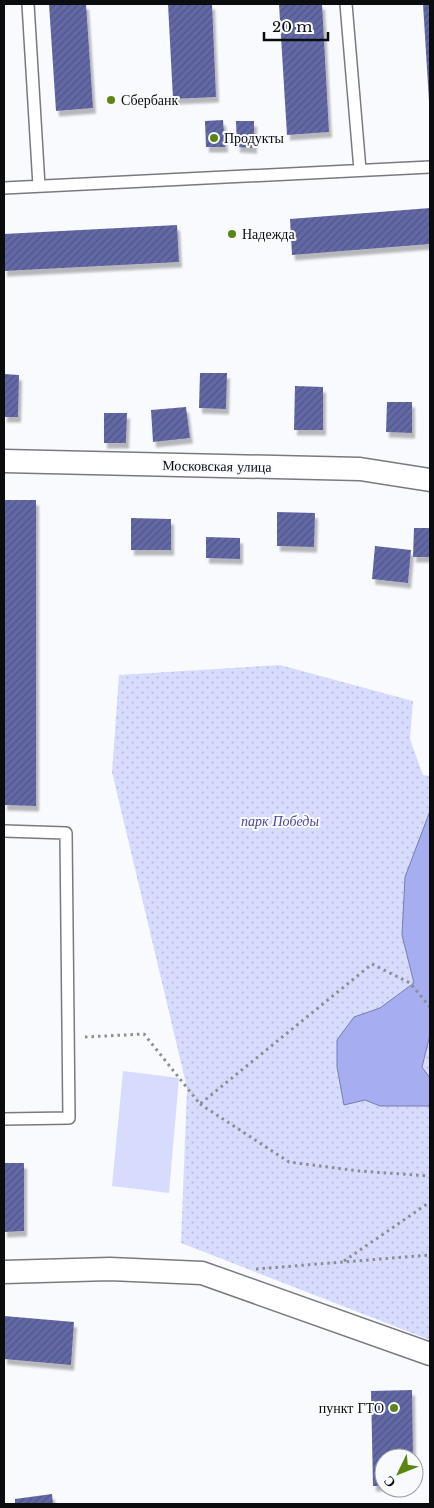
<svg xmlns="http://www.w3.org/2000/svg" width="434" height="1508" viewBox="0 0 434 1508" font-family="'Libre Baskerville',serif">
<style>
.grass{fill:#d7dcff}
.park{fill:url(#park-dots)}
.water{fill:#a6adf0;stroke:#787dac}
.building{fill:url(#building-hatch);filter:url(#shadow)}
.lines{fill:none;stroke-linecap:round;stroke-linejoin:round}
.service-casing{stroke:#797a80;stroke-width:14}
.minor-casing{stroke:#797a80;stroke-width:25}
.path{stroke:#8d8e91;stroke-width:3;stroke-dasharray:2.5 4;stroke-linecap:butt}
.service{stroke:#fff;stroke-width:11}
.minor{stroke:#fff;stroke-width:22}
.poi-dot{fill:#5c8612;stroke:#f9fafe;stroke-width:2}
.labels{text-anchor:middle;stroke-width:4;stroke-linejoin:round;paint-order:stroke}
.poi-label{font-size:14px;fill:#0b0c0e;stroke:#f9fafe;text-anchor:start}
.street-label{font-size:14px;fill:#0b0c0e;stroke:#f9fafe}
.park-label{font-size:14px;font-style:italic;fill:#484a98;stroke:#f9fafe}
</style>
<defs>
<pattern id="park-dots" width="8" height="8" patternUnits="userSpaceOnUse" patternTransform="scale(1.25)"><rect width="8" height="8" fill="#d7dcff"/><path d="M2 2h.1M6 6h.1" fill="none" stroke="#b7bcd9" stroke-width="1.8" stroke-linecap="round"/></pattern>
<pattern id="building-hatch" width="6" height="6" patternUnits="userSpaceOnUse" patternTransform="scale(1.25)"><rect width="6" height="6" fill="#6469a6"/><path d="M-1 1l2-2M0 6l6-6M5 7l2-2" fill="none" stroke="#515586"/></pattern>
<filter id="shadow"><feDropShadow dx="3" dy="5.5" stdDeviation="1" flood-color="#0004"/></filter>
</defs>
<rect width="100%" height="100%" fill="#f9fafe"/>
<path class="grass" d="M123,1071l56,7 -10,115 -57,-7z"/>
<path class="park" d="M280,665l133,36 -3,38 13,36 7,1v564l-249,-97 6,-155 -75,-316 7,-97z"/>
<path class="water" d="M430,811v224l-8,32 8,11v28h-50l-15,-6 -21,5 -7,-38v-27l17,-23 26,-9 34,-25 -12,-48 3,-58z"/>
<path class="building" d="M49,4h37l7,104 -37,3z
M168,4h44l4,93 -43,2z
M279,4h43l7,128 -42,3z
M423,4h7v97h-1z
M223,120l2,27h-19l-1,-26z
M236,121h18v27l-17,-1z
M430,208v36l-138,11 -2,-36z
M177,225l2,37 -175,9v-37z
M200,373h27l-1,36 -27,-1z
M4,374l15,1 -1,42h-14z
M295,386l28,1v43h-29z
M387,402h25v31l-26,-1z
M186,407l4,31 -37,4 -2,-32z
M104,413h23l-1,30h-22z
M4,500h32v306l-32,-1z
M277,512l38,1 -1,34 -37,-1z
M131,518l40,1v31h-40z
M414,528h16v29h-17z
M206,537l34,1v21l-34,-1z
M375,546l36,4 -3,33 -36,-4z
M4,1163h20v68l-20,1z
M4,1316l70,6 -3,43 -67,-6z
M412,1390l1,68h-29v28h-11l-2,-95z
M52,1494l1,10h-38v-5z"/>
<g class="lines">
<defs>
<path id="service" d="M28,4l11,182
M346,4l14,166
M4,188l426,-21
M4,831l62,2 3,285 -65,1"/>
<path id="minor" d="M4,461l356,8 70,11
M4,1272l106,-3 92,4 228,81"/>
</defs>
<use href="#service" class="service-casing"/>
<use href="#minor" class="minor-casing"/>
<path class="path" d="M85,1037l59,-3 56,70 172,-140 38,19 20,24
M200,1104l89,58 70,9 71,5
M344,1261l86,-59
M256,1269l174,-14"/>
<use href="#service" class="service"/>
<use href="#minor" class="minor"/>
</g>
<g class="poi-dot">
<circle cx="111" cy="100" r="5"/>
<circle cx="214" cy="138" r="5"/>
<circle cx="232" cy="234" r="5"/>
<circle cx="394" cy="1408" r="5"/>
</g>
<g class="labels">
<g class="poi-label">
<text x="121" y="105">Сбербанк</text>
<text x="224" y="143">Продукты</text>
<text x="242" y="239">Надежда</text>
<text x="384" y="1413" text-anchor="end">пункт ГТО</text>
</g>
<g class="street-label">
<text transform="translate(217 466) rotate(1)" y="5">Московская улица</text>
</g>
<g class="park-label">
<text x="280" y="826">парк Победы</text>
</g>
</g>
<rect width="434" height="1508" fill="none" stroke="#0b0c0e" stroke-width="10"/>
<g transform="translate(399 1473) rotate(227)"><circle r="24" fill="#f9fafe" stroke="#9a9b9e"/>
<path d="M0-4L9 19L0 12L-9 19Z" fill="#5c8612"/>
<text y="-8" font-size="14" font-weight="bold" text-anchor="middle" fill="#0b0c0e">С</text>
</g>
<path d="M264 32v8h64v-8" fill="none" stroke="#0b0c0e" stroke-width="2.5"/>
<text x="272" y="32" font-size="15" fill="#0b0c0e" stroke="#f9fafe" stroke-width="4" paint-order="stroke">20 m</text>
</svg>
